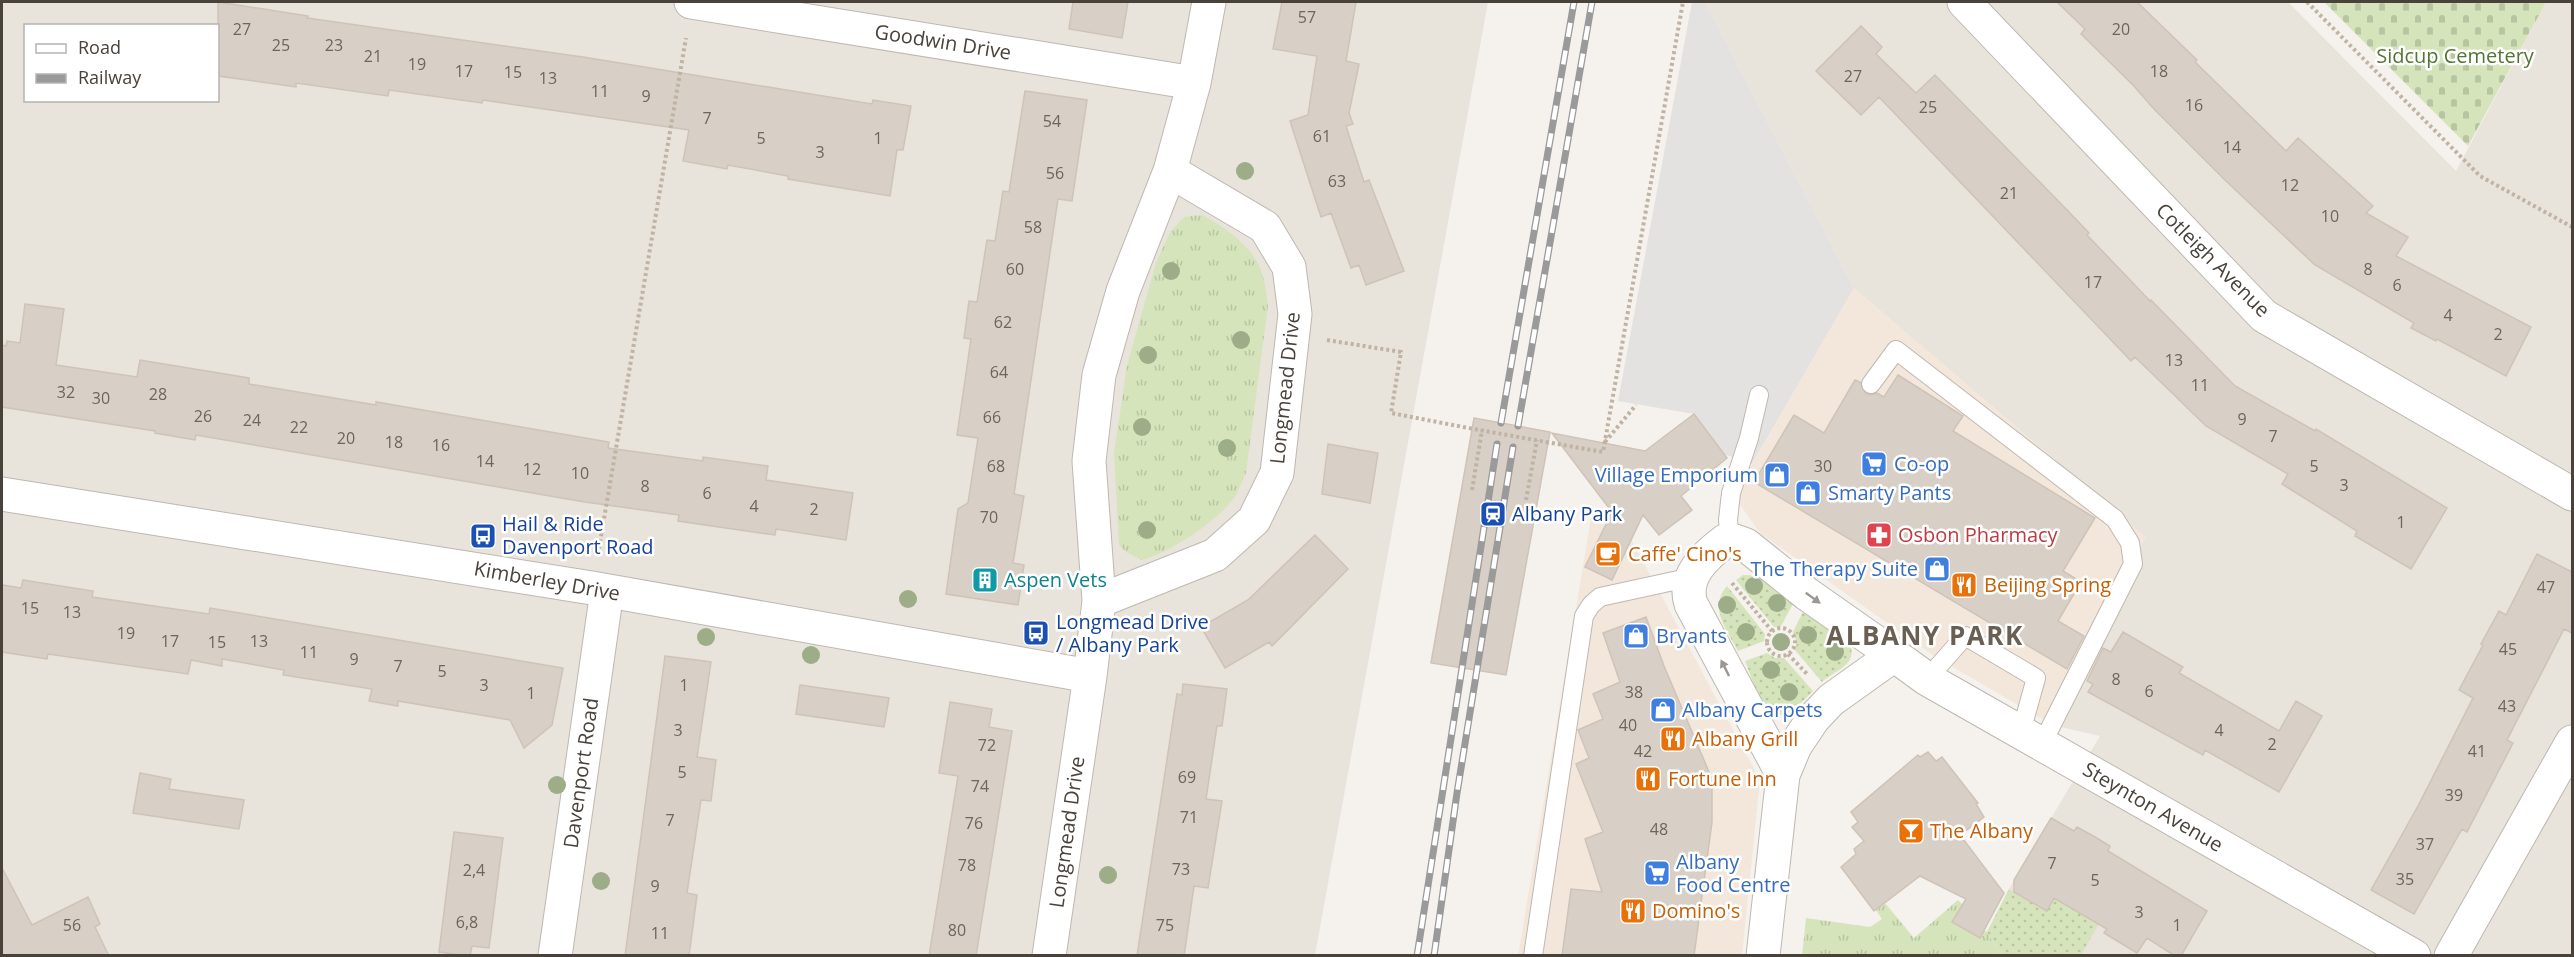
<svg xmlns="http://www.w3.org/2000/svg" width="2574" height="957" viewBox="0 0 2574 957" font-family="'Open Sans',sans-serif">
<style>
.residential{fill:#e8e3db;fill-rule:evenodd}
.commercial{fill:#f3e7db}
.grass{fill:url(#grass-tufts)}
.cemetery{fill:url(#cemetery-stones)}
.garden{fill:url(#garden-dots)}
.parking{fill:#e4e2e0}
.building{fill:#d8cfc6;stroke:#cfc3b7;stroke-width:1.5}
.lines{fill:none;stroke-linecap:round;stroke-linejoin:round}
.service-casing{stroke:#bfb8b0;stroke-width:20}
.minor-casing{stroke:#bfb8b0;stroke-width:35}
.path{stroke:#c0b3a3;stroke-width:4;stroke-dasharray:3 3;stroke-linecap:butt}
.service{stroke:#fff;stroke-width:18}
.minor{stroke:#fff;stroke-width:33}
.rail-casing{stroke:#9a9a9a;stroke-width:7}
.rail{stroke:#fff;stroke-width:4.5;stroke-dasharray:14;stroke-linecap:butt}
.path-bridge{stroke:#c0b3a3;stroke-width:4;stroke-dasharray:3 3;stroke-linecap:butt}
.tree{fill:#9cad87}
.oneway{fill:#9b9793}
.labels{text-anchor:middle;stroke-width:5;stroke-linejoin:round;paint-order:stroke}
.number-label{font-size:16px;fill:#6d655e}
.street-label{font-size:20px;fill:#49423b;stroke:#fff}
.park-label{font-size:20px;fill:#537533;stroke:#fff}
.shop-label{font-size:20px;fill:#366cbe;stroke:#fff;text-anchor:start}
.transit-label{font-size:20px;fill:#164399;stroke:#fff;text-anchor:start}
.health-label{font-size:20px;fill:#be3a42;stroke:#fff;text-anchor:start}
.food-label{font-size:20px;fill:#c56008;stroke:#fff;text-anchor:start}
.culture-label{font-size:20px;fill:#0d838f;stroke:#fff;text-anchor:start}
.district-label{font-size:26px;font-weight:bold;letter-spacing:1.5px;fill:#6a5f53;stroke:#fff}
</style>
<defs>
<pattern id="grass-tufts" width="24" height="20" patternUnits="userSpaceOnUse" patternTransform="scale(1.5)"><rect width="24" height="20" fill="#d5e4ba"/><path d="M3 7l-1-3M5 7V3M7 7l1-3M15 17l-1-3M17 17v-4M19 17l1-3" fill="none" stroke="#b8c5a1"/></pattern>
<pattern id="cemetery-stones" width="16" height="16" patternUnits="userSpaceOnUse" patternTransform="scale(1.5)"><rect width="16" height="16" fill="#d5e4ba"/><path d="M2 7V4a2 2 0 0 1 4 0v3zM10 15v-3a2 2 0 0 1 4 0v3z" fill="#b8c5a1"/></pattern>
<pattern id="garden-dots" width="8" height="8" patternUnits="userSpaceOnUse" patternTransform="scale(1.5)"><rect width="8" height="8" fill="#d5e4ba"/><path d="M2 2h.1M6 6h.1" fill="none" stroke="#b8c5a1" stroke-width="1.8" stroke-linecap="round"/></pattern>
</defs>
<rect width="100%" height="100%" fill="#f5f1ed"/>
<path class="residential" d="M2,2h1486l-173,953 -1313,1zM26,26h192v74h-192z
M1705,2h583l168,169 90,-169h26v953h-571l-14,-23 22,-43 91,-153 -48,-11 93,-188 -291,-249z"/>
<path class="commercial" d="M1854,288l291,249 -93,188 -118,-69 -174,-123 -26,-37z
M1591,518l39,19 130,243 -18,175 -224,1z"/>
<path class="grass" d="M1201,215c20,8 51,32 59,53 5,12 6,25 8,37l-22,168c-4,8 -7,18 -12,25 -18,24 -63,54 -92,62l-16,-8 -7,-7 -5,-92 13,-87 29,-103 14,-31 14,-15z
M1958,900l5,5 -11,17 28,16 4,-8 3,2 14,23 -199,1 4,-38 64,9 12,-8 -6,-9 9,-7 29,35z"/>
<path class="cemetery" d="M2324,2h222l-78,144z"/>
<path class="garden" d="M1743,575c20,-1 35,16 51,27l-13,24 -7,1 -38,-47z
M1727,586l38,48 -1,7 -26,10c-11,-21 -30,-43 -11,-65z
M1804,610l46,34c8,22 -16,26 -28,38l-27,-32 2,-7 -4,-11z
M1767,653l8,5h9l29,33 -24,24c-28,4 -35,-33 -44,-54z
M2130,864l2,1 -51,90h-80l-14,-23 22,-43 37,22 10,-17 40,28z"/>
<path class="parking" d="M1692,2h13l149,286 -102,176 -28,-10 -30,-40 -76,-13z"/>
<path class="building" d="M218,2l90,14 -1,2 276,39 289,47 1,-4 38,6 -8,44h-6l-7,46 -102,-17v-3l-60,-11 -1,4 -44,-8 6,-31 -206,-30 -1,3 -93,-13 -1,6 -92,-13v4l-78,-11z
M1073,2h55l-6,36 -53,-9z
M1282,2h74l-10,59 13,3 -10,49 4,11 -7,2 18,56 5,-2 35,91 -38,14 -7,-20 -8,3 -20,-55 -10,4 -31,-96 18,-6 9,-59 -44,-7z
M2057,2h80l60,58 -2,2 91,89 12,-13 75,68 -7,7 42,24 -12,19 135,71 -25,49 -69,-37 -1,2 -25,-13 3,-5 -99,-58 -89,-84 -72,-72 -21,-24 -52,-51 4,-5z
M1861,26l21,21 -6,7 40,39 19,-18 133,136 21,22 -2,2 63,66 1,-1 84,86 80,45 1,-2 131,79 -36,61 -56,-33 2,-5 -75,-47 6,-10 -82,-48 -71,-69 -4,4 -252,-264 -18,18 -45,-44z
M1025,91l62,9 -15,101 -14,-2 -44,295 10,2 -11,67 11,2 -6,40 -72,-11 12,-85 10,-6 10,-65 -21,-3 14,-96 -7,-1 5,-37 8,1 10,-62 8,1 8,-50 6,1z
M25,304l39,5 -8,56 81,12 3,-17 109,18v6l127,21v-3l233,40 -1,6 95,13v-4l65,9 -2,14 87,13 -7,47 -70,-11 -1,6 -97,-14 1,-6 -94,-13 -389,-67 -1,5 -40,-7v-2l-153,-24v-62l4,1 1,-5 13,2z
M1898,375l65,41 -10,15 142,87 -32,53 18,11 -23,39 26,15 -17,33 -313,-187 40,-67 30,18 31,-53 5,2 5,11 5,2 7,-2 7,4z
M1694,414l33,44 -46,38 11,14 -33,25 -16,-20 -31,65 -27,-13 27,-55 -60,-79 93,18z
M1474,418l76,14 -44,243 -75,-12z
M1328,444l50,9 -8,50 -48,-9z
M1315,535l33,34 -76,77 -3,-4 -44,26 -24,-41 47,-27z
M2537,554l35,18v61l-8,-4 -57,111 6,3 -46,89 -5,-3 -48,85 -43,-24 47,-84 55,-108 -14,-8 24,-45 -2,-1 18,-33 7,4z
M23,580l70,11 -1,6 117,17 1,-6 353,60 -11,57 -28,23 -14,-28 -112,-19v5l-29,-5 3,-12 -89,-14 1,-5 -62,-11v7l-31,-6 -3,14 -140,-20 -1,5 -45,-7v-67l19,3z
M1646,617l18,49 48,113v43l-18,134h-132l9,-67 31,3 -17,-53 18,-7 -27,-68 13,-6 -11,-28 25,-11 -10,-25 27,-12 -17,-49z
M2123,632l60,35 -4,6 100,58 17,-30 26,15 -43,76 -74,-42 -2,5 -115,-63 5,-8 -6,-3 16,-33 8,4z
M665,656l46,6 -14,95 19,3 -5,41 -10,-1 -14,93 10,2 -8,61h-64z
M1183,684l44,5 -5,37h-5l-11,73 16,2 -14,87 -14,-2 -10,70h-47l40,-262 5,1z
M800,685l89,13 -5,29 -88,-13z
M950,702l42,7 -3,18 23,4 -36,225h-47l29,-180 -19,-3z
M1928,752l8,9 6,-4 36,46 -2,1 8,13 -24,18 44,58 -24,45 -28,-16 14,-23 -46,-23 -46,35 -33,-44 15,-13 -2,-5 10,-8 -12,-14 6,-5 -7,-10 67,-57 2,2z
M140,773l31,6 -2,10 75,11 -5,29 -106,-16z
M2051,818l23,13 3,-4 18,10 15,9 -2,5 99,60 -26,45h-6l-28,-18 -10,15 -33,-20 3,-4 -53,-31 -7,13 -33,-19v-12z
M454,832l49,6 -14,110 -17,-2 -2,10 -31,-4z
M2,868l30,57 56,-28 12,27 -5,3 14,29h-107z"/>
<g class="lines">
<defs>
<path id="service" d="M1871,384l25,-34 219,169 15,24 3,21 -91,180
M1730,540l-2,-20 3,-27 18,-55 10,-43
M1927,679l38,-43 71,42 -15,54
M1533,956l51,-340 7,-11 9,-8 92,-20"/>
<path id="minor" d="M691,2l503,81
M1964,2l300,314 308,178
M2,494l590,94 498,88
M1099,601l116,-46 39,-35 23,-47 18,-159 -6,-47 -24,-40 -95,-56
M1783,775l-92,-171c-9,-27 14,-48 34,-63h10l11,4 61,49 87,61
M555,956l52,-365
M1049,956l41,-280 9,-75 -10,-140 10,-86 24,-84 47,-120 24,-88 15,-81
M1763,956l20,-181 12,-29 18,-27 18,-19 63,-45 33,24 487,277
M2451,956l121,-214"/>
</defs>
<use href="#service" class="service-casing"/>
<use href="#minor" class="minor-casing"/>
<path class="path" d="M2307,2l173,174 92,51
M1327,340l74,12 -10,61 72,14
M1546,442l57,10 80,-450
M1605,442l31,-37
M1472,490l10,-60
M1526,500l11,-60
M598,554l88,-516
M1732,583l40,48
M1767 642a14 14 0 1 1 28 0a14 14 0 1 1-28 0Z
M1788,654l20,21"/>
<use href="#service" class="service"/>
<use href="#minor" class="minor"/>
<defs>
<path id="rail" d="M1501,423l73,-421
M1518,426l74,-424
M1417,956l80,-512
M1434,956l23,-163 56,-346"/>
</defs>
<use href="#rail" class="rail-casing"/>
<use href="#rail" class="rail"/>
<path class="path-bridge" d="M1463,427l83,15"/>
</g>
<g class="tree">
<circle cx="1245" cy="171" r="9"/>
<circle cx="1171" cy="271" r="9"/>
<circle cx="1241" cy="340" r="9"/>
<circle cx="1148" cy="355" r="9"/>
<circle cx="1142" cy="427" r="9"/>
<circle cx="1227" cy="448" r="9"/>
<circle cx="1147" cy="530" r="9"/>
<circle cx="1754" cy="586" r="9"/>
<circle cx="908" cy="599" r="9"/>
<circle cx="1777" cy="603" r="9"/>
<circle cx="1727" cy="605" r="9"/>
<circle cx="1746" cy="632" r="9"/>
<circle cx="1808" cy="635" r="9"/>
<circle cx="706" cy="637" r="9"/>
<circle cx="1781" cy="642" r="9"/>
<circle cx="1835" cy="652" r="9"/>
<circle cx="811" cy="655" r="9"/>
<circle cx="1771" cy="670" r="9"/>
<circle cx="1789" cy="692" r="9"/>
<circle cx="557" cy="785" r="9"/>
<circle cx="1108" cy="875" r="9"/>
<circle cx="601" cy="881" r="9"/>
</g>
<defs><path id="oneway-solid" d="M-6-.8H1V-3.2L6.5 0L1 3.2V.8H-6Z" transform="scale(1.5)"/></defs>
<g class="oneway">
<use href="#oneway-solid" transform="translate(1813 598) rotate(36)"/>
<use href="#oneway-solid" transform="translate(1725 668) rotate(-117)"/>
</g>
<defs>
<symbol id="supermarket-square" viewBox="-11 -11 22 22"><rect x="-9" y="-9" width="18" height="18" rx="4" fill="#3f7fe0" stroke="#fff"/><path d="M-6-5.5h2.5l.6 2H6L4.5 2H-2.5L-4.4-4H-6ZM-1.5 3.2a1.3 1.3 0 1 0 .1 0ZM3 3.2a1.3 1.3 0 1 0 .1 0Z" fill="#fff"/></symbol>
<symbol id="shop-square" viewBox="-11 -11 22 22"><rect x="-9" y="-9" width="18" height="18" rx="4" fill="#3f7fe0" stroke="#fff"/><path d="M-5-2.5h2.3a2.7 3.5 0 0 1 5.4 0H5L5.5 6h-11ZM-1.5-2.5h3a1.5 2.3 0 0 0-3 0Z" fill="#fff"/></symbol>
<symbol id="station-square" viewBox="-11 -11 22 22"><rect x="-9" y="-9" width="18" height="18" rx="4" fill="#1a4fb4" stroke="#fff"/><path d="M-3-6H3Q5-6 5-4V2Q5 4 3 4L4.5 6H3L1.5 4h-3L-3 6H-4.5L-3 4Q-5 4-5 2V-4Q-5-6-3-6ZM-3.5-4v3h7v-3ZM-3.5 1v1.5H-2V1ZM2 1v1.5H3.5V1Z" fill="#fff"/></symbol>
<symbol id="pharmacy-square" viewBox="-11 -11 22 22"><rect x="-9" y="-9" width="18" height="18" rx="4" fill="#e0444e" stroke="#fff"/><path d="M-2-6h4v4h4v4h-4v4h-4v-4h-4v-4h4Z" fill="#fff"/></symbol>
<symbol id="bus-square" viewBox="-11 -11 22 22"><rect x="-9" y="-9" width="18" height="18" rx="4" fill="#1a4fb4" stroke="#fff"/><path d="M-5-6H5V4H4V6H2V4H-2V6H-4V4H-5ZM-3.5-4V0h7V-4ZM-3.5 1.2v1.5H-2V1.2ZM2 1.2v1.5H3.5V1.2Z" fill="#fff"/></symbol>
<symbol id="cafe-square" viewBox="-11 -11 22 22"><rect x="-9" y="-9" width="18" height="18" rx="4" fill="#e8710a" stroke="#fff"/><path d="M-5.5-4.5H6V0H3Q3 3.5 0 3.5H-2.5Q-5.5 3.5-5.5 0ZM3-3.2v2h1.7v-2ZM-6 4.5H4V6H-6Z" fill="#fff"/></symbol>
<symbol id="building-square" viewBox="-11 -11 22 22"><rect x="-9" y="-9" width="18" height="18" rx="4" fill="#0f9aa8" stroke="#fff"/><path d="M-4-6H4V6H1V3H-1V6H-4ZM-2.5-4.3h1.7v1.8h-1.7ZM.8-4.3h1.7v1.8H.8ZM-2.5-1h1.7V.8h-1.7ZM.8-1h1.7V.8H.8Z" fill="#fff"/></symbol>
<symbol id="restaurant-square" viewBox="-11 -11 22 22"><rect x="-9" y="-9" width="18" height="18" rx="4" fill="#e8710a" stroke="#fff"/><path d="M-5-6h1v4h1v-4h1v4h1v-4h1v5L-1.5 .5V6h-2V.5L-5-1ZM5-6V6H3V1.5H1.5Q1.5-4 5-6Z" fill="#fff"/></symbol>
<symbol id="bar-square" viewBox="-11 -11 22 22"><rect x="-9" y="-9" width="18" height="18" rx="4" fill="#e8710a" stroke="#fff"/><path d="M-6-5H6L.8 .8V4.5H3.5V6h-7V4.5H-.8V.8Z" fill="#fff"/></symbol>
</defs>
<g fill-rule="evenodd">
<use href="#supermarket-square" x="1859" y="449" width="30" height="30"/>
<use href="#shop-square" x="1762" y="460" width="30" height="30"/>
<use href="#shop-square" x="1793" y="478" width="30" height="30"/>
<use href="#station-square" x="1478" y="499" width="30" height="30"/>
<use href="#pharmacy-square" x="1864" y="520" width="30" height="30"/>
<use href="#bus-square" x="468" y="521" width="30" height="30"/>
<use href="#cafe-square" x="1593" y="539" width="30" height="30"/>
<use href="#shop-square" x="1922" y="554" width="30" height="30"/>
<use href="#building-square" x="970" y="565" width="30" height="30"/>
<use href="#restaurant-square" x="1949" y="570" width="30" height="30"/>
<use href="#bus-square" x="1021" y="618" width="30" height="30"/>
<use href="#shop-square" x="1621" y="621" width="30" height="30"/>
<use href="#shop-square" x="1648" y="695" width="30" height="30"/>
<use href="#restaurant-square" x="1658" y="724" width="30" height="30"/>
<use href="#restaurant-square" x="1633" y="764" width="30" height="30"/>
<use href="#bar-square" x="1896" y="816" width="30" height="30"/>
<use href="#supermarket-square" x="1642" y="858" width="30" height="30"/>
<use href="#restaurant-square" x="1618" y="896" width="30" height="30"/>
</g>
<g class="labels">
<g class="number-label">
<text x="1307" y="23">57</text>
<text x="242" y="35">27</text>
<text x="2121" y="35">20</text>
<text x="281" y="51">25</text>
<text x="334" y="51">23</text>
<text x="373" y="62">21</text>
<text x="417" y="70">19</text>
<text x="464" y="77">17</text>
<text x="2159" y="77">18</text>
<text x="513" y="78">15</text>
<text x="1853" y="82">27</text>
<text x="548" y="84">13</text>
<text x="600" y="97">11</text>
<text x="646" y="102">9</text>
<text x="2194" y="111">16</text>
<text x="1928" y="113">25</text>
<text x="707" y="124">7</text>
<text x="1052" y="127">54</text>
<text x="1322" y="142">61</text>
<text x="761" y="144">5</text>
<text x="878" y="144">1</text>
<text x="2232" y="153">14</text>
<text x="820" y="158">3</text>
<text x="1055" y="179">56</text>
<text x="1337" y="187">63</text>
<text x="2290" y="191">12</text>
<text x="2009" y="199">21</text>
<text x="2330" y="222">10</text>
<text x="1033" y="233">58</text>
<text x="1015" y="275">60</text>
<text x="2368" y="275">8</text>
<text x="2093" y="288">17</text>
<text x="2397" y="291">6</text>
<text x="2448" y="321">4</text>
<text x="1003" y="328">62</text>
<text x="2498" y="340">2</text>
<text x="2174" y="366">13</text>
<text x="999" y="378">64</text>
<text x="2200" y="391">11</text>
<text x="66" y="398">32</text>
<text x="158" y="400">28</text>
<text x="101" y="404">30</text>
<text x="203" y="422">26</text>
<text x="992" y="423">66</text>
<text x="2242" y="425">9</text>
<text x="252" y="426">24</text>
<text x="299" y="433">22</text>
<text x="2273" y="442">7</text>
<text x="346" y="444">20</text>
<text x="394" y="448">18</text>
<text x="441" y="451">16</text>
<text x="485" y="467">14</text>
<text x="996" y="472">68</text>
<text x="1823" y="472">30</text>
<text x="2314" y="472">5</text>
<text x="532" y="475">12</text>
<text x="580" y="479">10</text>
<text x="2344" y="491">3</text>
<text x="645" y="492">8</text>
<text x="707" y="499">6</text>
<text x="754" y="512">4</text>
<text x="814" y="515">2</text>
<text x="989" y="523">70</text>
<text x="2401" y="528">1</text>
<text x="2546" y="593">47</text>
<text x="30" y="614">15</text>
<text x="72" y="618">13</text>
<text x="126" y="639">19</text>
<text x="170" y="647">17</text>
<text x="259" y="647">13</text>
<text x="217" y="648">15</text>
<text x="2508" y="655">45</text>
<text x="309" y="658">11</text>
<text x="354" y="665">9</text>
<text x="398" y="672">7</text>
<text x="442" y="677">5</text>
<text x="2116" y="685">8</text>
<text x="484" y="691">3</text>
<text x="684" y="691">1</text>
<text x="2149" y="697">6</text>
<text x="1634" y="698">38</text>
<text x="531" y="699">1</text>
<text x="2507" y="712">43</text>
<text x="1628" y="731">40</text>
<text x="678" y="736">3</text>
<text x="2219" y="736">4</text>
<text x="2272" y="750">2</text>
<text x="987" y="751">72</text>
<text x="1643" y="757">42</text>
<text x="2477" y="757">41</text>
<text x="682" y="778">5</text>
<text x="1187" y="783">69</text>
<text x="980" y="792">74</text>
<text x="2454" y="801">39</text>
<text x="1189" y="823">71</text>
<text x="670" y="826">7</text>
<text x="974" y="829">76</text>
<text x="1659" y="835">48</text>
<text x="2425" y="850">37</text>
<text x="2052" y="869">7</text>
<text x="967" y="871">78</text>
<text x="1181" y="875">73</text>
<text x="474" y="876">2,4</text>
<text x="2405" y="885">35</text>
<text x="2095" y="886">5</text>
<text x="655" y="892">9</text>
<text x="2139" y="918">3</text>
<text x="467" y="928">6,8</text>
<text x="72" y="931">56</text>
<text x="1165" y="931">75</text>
<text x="2177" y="931">1</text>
<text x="957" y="936">80</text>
<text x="660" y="939">11</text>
</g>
<g class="street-label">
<text transform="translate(943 42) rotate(9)" y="7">Goodwin Drive</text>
<text transform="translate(2213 260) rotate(45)" y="7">Cotleigh Avenue</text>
<text transform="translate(1285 388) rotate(-84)" y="7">Longmead Drive</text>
<text transform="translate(547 581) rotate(10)" y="7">Kimberley Drive</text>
<text transform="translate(581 773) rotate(-82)" y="7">Davenport Road</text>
<text transform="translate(2153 807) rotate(30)" y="7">Steynton Avenue</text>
<text transform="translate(1067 832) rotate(-82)" y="7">Longmead Drive</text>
</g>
<g class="park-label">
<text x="2455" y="63">Sidcup Cemetery</text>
</g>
<g class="shop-label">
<text x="1894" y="471">Co-op</text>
<text x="1758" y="482" text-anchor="end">Village Emporium</text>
<text x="1828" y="500">Smarty Pants</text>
<text x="1918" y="576" text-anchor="end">The Therapy Suite</text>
<text x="1656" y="643">Bryants</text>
<text x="1682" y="717">Albany Carpets</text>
<text x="1676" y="869">Albany<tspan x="1676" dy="23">Food Centre</tspan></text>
</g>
<g class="transit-label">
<text x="1512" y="521">Albany Park</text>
<text x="502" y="531">Hail &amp; Ride<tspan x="502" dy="23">Davenport Road</tspan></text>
<text x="1056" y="629">Longmead Drive<tspan x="1056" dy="23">/ Albany Park</tspan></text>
</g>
<g class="health-label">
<text x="1898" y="542">Osbon Pharmacy</text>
</g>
<g class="food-label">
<text x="1628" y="561">Caffe' Cino's</text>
<text x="1984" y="592">Beijing Spring</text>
<text x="1692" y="746">Albany Grill</text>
<text x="1668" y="786">Fortune Inn</text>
<text x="1930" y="838">The Albany</text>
<text x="1652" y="918">Domino's</text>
</g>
<g class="culture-label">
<text x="1004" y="587">Aspen Vets</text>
</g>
<g class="district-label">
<text x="1925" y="645">ALBANY PARK</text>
</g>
</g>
<rect width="2574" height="957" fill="none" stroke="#49423b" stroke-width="6"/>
<rect x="24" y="24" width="195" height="78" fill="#ffffff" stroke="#b6b3b1" stroke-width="1.5"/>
<rect x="36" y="44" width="30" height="9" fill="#ffffff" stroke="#b6b3b1" stroke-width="1.5"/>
<text x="78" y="54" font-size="18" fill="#49423b">Road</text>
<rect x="36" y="74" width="30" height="9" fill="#9a9a9a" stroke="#b6b3b1" stroke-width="1.5"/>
<text x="78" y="84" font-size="18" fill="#49423b">Railway</text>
</svg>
